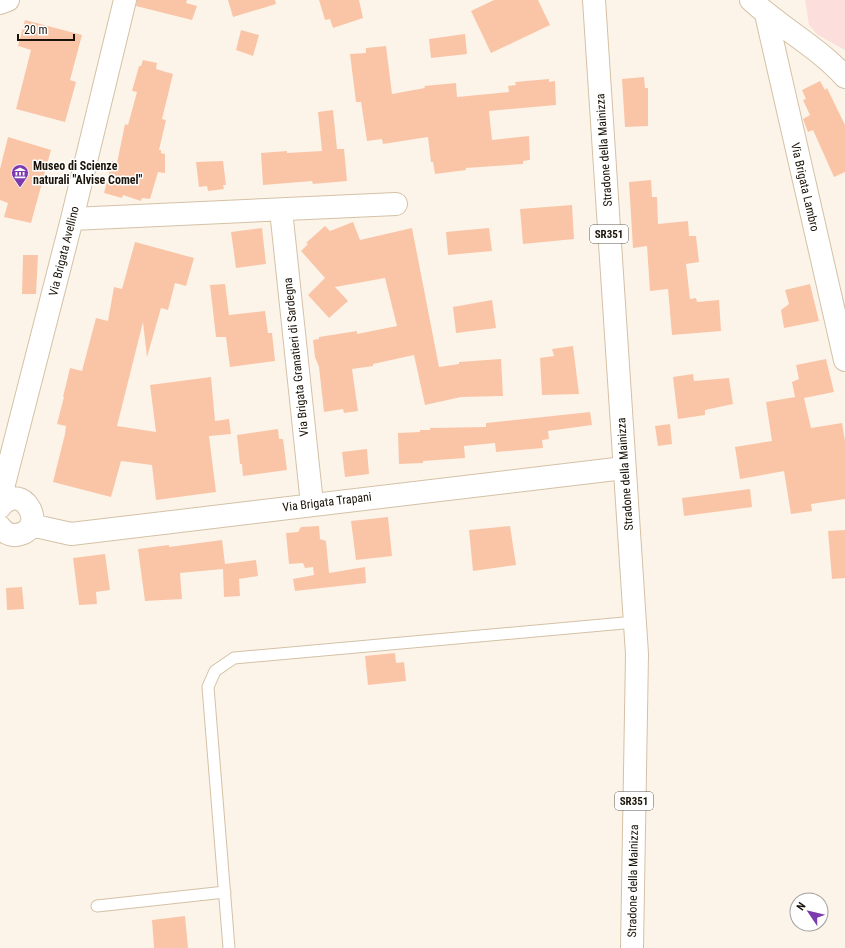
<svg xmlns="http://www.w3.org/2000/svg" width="845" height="948" viewBox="0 0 845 948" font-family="'Roboto Condensed',sans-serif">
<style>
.green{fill:#fcdfdc}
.building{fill:#fac5a7}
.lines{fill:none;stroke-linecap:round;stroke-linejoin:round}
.lane-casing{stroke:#d4c1a6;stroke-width:13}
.street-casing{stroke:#d4c1a6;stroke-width:24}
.secondary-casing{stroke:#d4c1a6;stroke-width:24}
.primary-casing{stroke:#d4c1a6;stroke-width:24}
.lane{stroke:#fff;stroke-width:11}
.street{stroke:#fff;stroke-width:22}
.secondary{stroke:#fff;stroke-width:22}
.primary{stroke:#fff;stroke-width:22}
.labels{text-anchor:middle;stroke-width:3;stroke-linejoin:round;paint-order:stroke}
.shield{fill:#fff;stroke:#5f5a53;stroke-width:1}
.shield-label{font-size:11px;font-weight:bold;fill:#1a1309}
.street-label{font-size:12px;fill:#1a1309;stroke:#fff}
.poi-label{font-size:12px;font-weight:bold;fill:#1a1309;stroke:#fff;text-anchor:start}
</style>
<rect width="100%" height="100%" fill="#fcf4e9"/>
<path class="green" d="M805,0h40v50l-27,-15 -9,-10z"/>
<path class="building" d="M137,0h50l-1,3 11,3 -5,14 -56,-14z
M228,0h47l1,4 -43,13z
M319,0h40l4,18 -30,10 -3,-9 -5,1z
M494,0h44l12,25 -59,28 -20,-42z
M25,20l57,15 -12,45 6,2 -11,40 -49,-13 15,-59 -13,-4z
M241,30l18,5 -6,21 -17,-6z
M465,34l2,20 -36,4 -2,-19z
M386,46l6,48 33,-6 -1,-2 32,-3 1,14 52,-5 -1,-6 8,-1 -1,-3 34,-3v3l6,-1 1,24 -67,6 3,29 37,-4 1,24 -7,1v3l-57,4v2l-31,4 -2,-12h-2l-3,-25 -45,7 -1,-5 -15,2 -6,-39h-5l-6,-48 16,-1v-5z
M143,60l14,3 -1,6 17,5 -11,45 4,1 -7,30h2v3l4,1v19l-7,-1 -8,27 -8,-1 -1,3 -18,-6 -1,3 -18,-5 8,-32 5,2 8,-39 3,1 9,-33 -5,-1 7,-25h2z
M644,77l1,11h3v38l-23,1 -3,-48z
M820,81l5,9 2,-2 18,37v47l-11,5 -21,-47 -5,2 -5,-13 7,-4 -7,-15 3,-1 -4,-9z
M333,110l4,39h7l3,32 -34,3 -1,-3 -49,4 -2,-32 26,-2v2l35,-2 -4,-39z
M8,137l43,13 -20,73 -27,-6 4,-14 -8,-3v-31z
M223,161l3,24h-3l1,4 -16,2 -1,-5 -8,1 -3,-25z
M651,180l1,17h5l1,27 30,-3 1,15h7l3,26 -13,2 4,35 6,-1 1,4 22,-2 2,31 -49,4 -4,-46 -18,2 -3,-45 -14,2 -4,-66z
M572,205l2,34 -51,5 -3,-35z
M353,222l7,18 52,-12 27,139 20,-3v-2l42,-3 2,37 -42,1 -36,8 -11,-50 -41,9v2l-21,3 6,42 -14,2 -1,-4 -19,3 -5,-45 -4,-10 -2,-17 6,-1v-2l38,-6v3l40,-8 -12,-48 -50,9 13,14 -19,17 -21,-23 17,-17 -24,-27 7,-7 -2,-1 19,-17 5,5z
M262,228l4,36 -30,4 -5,-36z
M489,228l3,23 -44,4 -2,-23z
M135,242l59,16 -8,28 -11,-3 -7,27 -7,-2 -14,49 -4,-35 -26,104 39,6 -6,-47 61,-8 4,44 14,-2 2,15 -22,2 7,56 -60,8 -4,-35 -31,-4 -10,36 -58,-15 12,-48 1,-8 -9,-2 7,-27h-1l7,-29 12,3 14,-53 12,3 6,-34 8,2z
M23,255h15l-2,39h-14z
M225,284l4,31 36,-4 3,22h4l3,28 -45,6 -4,-30h-10l-6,-52z
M810,284l9,37 -35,7 -3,-18 8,-6 -4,-14z
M492,300l4,28 -40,5 -3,-26z
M573,346l6,48 -37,1 -2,-37 14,-2 -2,-7z
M826,359l8,33 -30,6 7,30 31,-5 3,18v58l-34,5 1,7 -21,3 -7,-43 -44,8 -5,-32 37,-6 -6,-39 29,-5 -3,-15 7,-3 -3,-14z
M693,374l1,7 35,-3 4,26 -28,6v5l-27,4 -5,-42z
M590,412l2,13 -44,6 1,8 -7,1 1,8 -47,4 -1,-9 -31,3 1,12 -42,3v2l-24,1 -1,-31 22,-1v-2h10v-2l56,-1v-4z
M670,424l2,20 -14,2 -3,-20z
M278,429l1,10h4l4,31 -44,6 -1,-12h-2l-3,-29z
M367,449l2,25 -24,3 -3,-25z
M750,489l2,18 -68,9 -2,-18z
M388,517l4,39 -36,4 -5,-39z
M319,526l1,13 6,2 3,32 36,-6 1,16 -71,8 -2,-12 21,-4 -1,-8 -8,1 -2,-5 -14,1 -3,-31 12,-1 3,-5z
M510,526l6,39 -43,6 -4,-41z
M845,530v48l-13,1 -4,-48z
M222,540l3,24 31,-4 2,16 -19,3 1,17 -16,1 -1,-28 -43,4 2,26 -37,2 -7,-52 31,-4v2z
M105,554l5,36 -14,2 1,12 -18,1 -6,-47z
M22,587l2,22 -17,1 -1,-22z
M395,653l1,10 8,-1 2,19 -38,4 -3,-29z
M185,916l3,32h-34l-2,-28z"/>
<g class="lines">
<defs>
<path id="lane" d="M97,906l128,-14
M229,948l-21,-261 7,-16 19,-13 401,-36"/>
<path id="street" d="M751,0c30,28 67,47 94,77
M766,14l79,346
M281,210l31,294
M72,219l324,-15
M9,500l-6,-12 69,-269 53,-219
M0,507c22,-29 51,23 16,28 -6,1 -12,-3 -16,-8
M31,525l40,9 553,-66"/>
<path id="secondary" d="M0,3l8,-3"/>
<path id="primary" d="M594,0l43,654 -5,294"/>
</defs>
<use href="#lane" class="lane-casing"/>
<use href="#street" class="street-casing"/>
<use href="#secondary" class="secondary-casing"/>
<use href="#primary" class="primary-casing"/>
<use href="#lane" class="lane"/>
<use href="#street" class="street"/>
<use href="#secondary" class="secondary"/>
<use href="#primary" class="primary"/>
</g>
<defs>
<symbol id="museum-pin" viewBox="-11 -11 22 30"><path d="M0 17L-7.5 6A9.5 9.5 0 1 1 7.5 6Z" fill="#7c3aae" stroke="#fff"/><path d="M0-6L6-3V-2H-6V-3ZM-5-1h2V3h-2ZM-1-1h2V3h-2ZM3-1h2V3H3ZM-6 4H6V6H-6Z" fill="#fff"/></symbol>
</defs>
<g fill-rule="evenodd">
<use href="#museum-pin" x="10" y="163" width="20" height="27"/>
</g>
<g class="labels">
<g class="shield">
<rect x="590" y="225" width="38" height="18" rx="3"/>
<rect x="615" y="792" width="38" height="18" rx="3"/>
</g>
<g class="shield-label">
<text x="609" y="238">SR351</text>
<text x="634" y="805">SR351</text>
</g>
<g class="street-label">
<text transform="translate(604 150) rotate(-94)" y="4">Stradone della Mainizza</text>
<text transform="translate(805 187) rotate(77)" y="4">Via Brigata Lambro</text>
<text transform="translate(64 251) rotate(-76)" y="4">Via Brigata Avellino</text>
<text transform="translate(296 357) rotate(-96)" y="4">Via Brigata Granatieri di Sardegna</text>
<text transform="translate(625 474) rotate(-94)" y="4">Stradone della Mainizza</text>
<text transform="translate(327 502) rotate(-7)" y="4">Via Brigata Trapani</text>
<text transform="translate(633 881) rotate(-89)" y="4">Stradone della Mainizza</text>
</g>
<g class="poi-label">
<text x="33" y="170">Museo di Scienze<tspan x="33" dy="14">naturali "Alvise Comel"</tspan></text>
</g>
</g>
<g transform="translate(809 912) rotate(305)"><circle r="19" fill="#ffffff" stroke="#a3a19d"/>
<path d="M0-3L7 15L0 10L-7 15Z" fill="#7c3aae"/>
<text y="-6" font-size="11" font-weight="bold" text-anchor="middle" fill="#1a1309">N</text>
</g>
<path d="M18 34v6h56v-6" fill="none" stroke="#1a1309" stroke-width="2"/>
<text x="24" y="34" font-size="12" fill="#1a1309" stroke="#ffffff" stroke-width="3" paint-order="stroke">20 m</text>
</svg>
